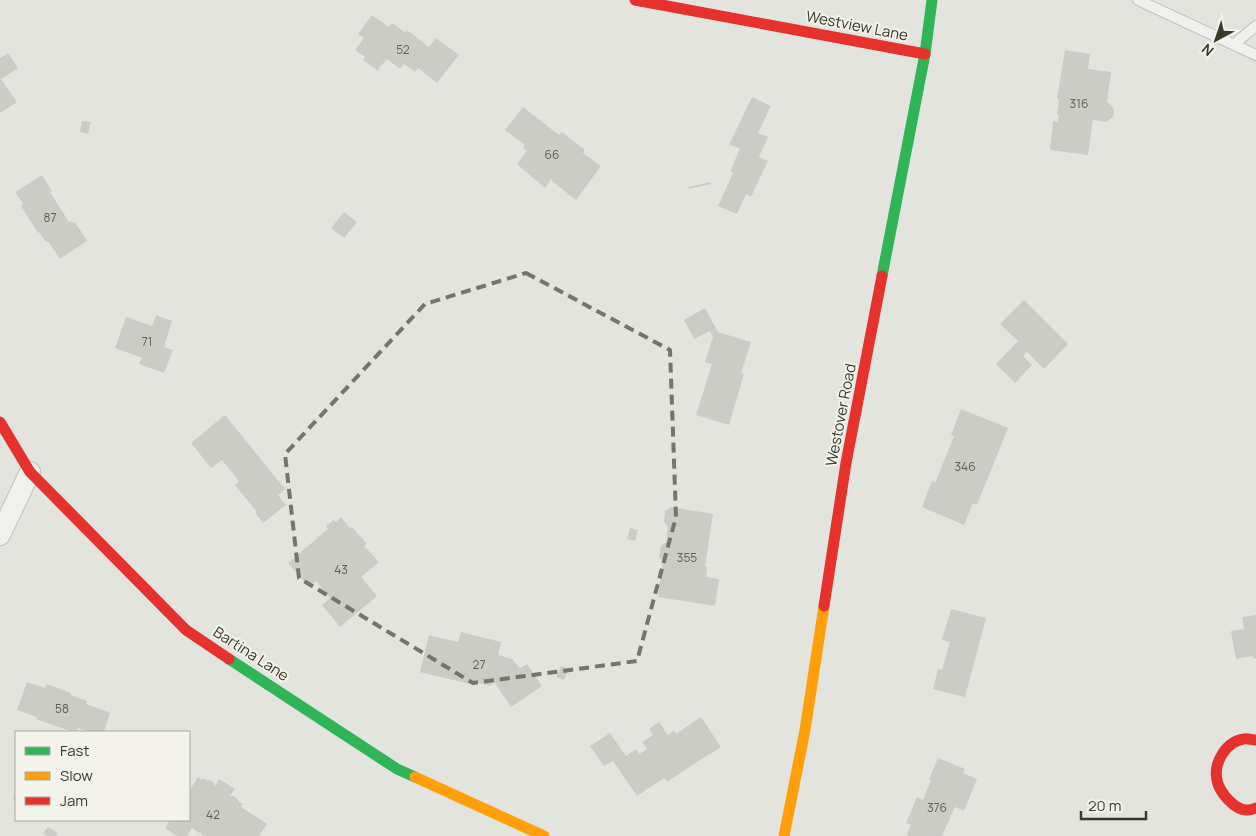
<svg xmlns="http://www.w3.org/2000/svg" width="1256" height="836" viewBox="0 0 1256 836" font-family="Manrope,sans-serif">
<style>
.building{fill:#ccccc7}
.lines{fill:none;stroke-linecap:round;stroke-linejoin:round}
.lane-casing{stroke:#c2c2bd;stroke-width:12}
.street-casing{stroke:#c2c2bd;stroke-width:22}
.lane{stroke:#f0f0ee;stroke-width:10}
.street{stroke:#f0f0ee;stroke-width:20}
.fast{stroke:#30b455;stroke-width:11}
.slow{stroke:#ff9f0a;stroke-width:11}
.jam{stroke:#e5322d;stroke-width:11}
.marked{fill:none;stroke:#747668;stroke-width:4;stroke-dasharray:10 6;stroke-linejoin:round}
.labels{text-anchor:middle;stroke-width:4;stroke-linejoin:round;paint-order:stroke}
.number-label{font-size:12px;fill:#5e6050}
.street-label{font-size:15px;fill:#383b28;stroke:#f3f3ec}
</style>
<rect width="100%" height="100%" fill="#e4e4df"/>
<path class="building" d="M372,15l17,12 3,-4 14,10 1,-3 22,17 7,-9 23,17 -22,28 -19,-15 -3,4 -11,-8 -4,5 -13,-10 -8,9 -1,3 -15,-11 2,-3 -10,-7 9,-12 -6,-4z
M1065,50l25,4 -2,15 23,3 -4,31h2l5,6 -1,8 -7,5 -13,-2 -5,35 -38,-5 3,-29 5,1 1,-7h-2l2,-16h-2z
M8,53l10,15 -17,11 16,23 -17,11v-55z
M752,97l19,9 -13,27 10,4 -9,20 9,4 -17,36 -5,-3 -9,20 -19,-8 15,-33 -3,-1 10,-24 -11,-3z
M523,107l36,28 3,-3 23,18 -2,3 18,13 -25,34 -24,-19v-1l-1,-1 -6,9 -28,-24 10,-13 -4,-3 2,-3 -20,-15z
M82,121l9,1 -3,12 -8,-2z
M42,175l10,16 -2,1 19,30 2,-1 2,2 2,-1 12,19 -27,18 -12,-18 -2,1 -7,-10 -1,1 -17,-27 2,-2 -8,-12z
M711,182v2l-22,5 -1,-2z
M344,212l13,10 -13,16 -13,-10z
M1024,300l44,44 -24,25 -17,-17 -4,4 9,9 -17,18 -19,-19 22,-23 -18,-17z
M705,308l13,24 33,10 -10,31 3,1 -15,51 -33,-10 16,-51 -7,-2 8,-25 -3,-6 -16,8 -10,-19z
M156,315l16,6 -8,26 9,3 -9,23 -25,-9 3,-6 -27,-10 11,-31 26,9z
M961,409l47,19 -31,77 -4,-2 -9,22 -42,-18 10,-26 3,2 19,-47 -3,-1z
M225,415l60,74 -7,6 8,10 -23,18 -8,-10 2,-1 -22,-27 4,-4 -17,-21 -11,8 -20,-25z
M671,507l42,7 -8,53h2l-1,10 13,2 -4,27 -57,-9 5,-36 -4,-5 2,-10 5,-4 2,-15 -4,-5 1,-11z
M341,517l9,11 2,-1 15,17 -3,2 15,16 -18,15 16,19 -37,31 -18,-22 8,-7 -14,-17 -7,6 -21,-24 40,-34 -2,-3 8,-6 2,2z
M630,528l8,2 -3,11 -8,-2z
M951,609l35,9 -21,79 -32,-8 5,-20 4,1 8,-28 -8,-2z
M1256,615v43l-3,1v-3l-17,3 -5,-28 13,-2 -2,-12z
M461,632l40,10 -3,13 14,4 8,9 7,-4 15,22 -31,21 -15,-22h1l-2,-2 -3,-1 -1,4 -20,-5 -1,3 -50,-12 9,-37 29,7z
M561,666l8,3 -5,11 -8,-3z
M27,682l18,6 2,-4 24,9v2l16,6 -1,3 24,9 -6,19h-14l-12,-4 -2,4h-3l-37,-13 1,-2 -20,-7z
M701,717l20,30 -12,8v-1l-42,28 -3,-4 -27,18 -24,-35 -9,5 -14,-20 20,-13 16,23 10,-7 3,5 8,-5 -5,-7 11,-7 -4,-6 10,-7 9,13 6,-5 2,4z
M938,758l27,11 -2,4 14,6 -13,32 -9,-4 -13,29h-36l5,-11 -5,-2 11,-26 6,3 8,-20 -2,-1z
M198,777l4,3 1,-2 3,2h3l4,2 2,4 4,-7 16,10 -5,7h4l4,3 1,3 4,2 -2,3 26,17 -8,12h-55l-12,-8 -5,8h-10l-12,-8 5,-8h19v-29z
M16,791v15l-3,-9z
M48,827l10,6 -2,3h-9l-4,-3z"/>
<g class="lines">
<defs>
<path id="lane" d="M1138,0l118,55
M1234,44l22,-18"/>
<path id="street" d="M0,535l30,-63"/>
</defs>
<use href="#lane" class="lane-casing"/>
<use href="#street" class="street-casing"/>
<use href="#lane" class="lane"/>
<use href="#street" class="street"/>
<path class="fast" d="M882,276l43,-222 7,-54
M229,659l168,110 18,8"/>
<path class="slow" d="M415,777l129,59
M784,836l21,-106 19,-124"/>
<path class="jam" d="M635,0l290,54
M0,422l30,50 156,158 43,29
M824,606l22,-143 36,-187
M1256,740c-4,0 -8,-2 -12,-1 -17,2 -31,23 -27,41 2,12 18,31 31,30 3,0 5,-1 8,-2"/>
</g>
<path class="marked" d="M526,273l144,77 6,167 -39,144 -164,22 -174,-105 -14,-124 140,-150z"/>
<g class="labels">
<g class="number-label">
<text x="403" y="54">52</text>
<text x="1079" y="108">316</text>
<text x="552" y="159">66</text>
<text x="50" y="222">87</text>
<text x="147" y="346">71</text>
<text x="965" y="471">346</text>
<text x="687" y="562">355</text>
<text x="341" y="574">43</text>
<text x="479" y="669">27</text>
<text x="62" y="713">58</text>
<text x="937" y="812">376</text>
<text x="213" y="819">42</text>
</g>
<g class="street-label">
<text transform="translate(857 26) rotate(11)" y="5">Westview Lane</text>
<text transform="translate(841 415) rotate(-79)" y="5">Westover Road</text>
<text transform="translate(251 654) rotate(33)" y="5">Bartina Lane</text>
</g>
</g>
<rect x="15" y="731" width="175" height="90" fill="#f3f3ec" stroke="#a8a99e"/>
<rect x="25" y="747" width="25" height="8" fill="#30b455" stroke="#a8a99e"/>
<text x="60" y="756" font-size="15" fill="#383b28">Fast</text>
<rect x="25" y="772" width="25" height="8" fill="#ff9f0a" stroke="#a8a99e"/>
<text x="60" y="781" font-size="15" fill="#383b28">Slow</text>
<rect x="25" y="797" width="25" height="8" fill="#e5322d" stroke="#a8a99e"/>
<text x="60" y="806" font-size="15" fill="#383b28">Jam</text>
<g transform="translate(1216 40) rotate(220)" stroke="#f3f3ec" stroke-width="4" paint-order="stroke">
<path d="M0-4L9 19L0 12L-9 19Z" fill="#383b28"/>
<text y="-8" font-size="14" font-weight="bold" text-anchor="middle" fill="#383b28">N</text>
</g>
<path d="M1081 811v8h65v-8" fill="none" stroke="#383b28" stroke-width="2.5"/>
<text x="1088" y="811" font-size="15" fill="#383b28" stroke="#f3f3ec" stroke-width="4" paint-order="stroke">20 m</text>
</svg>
